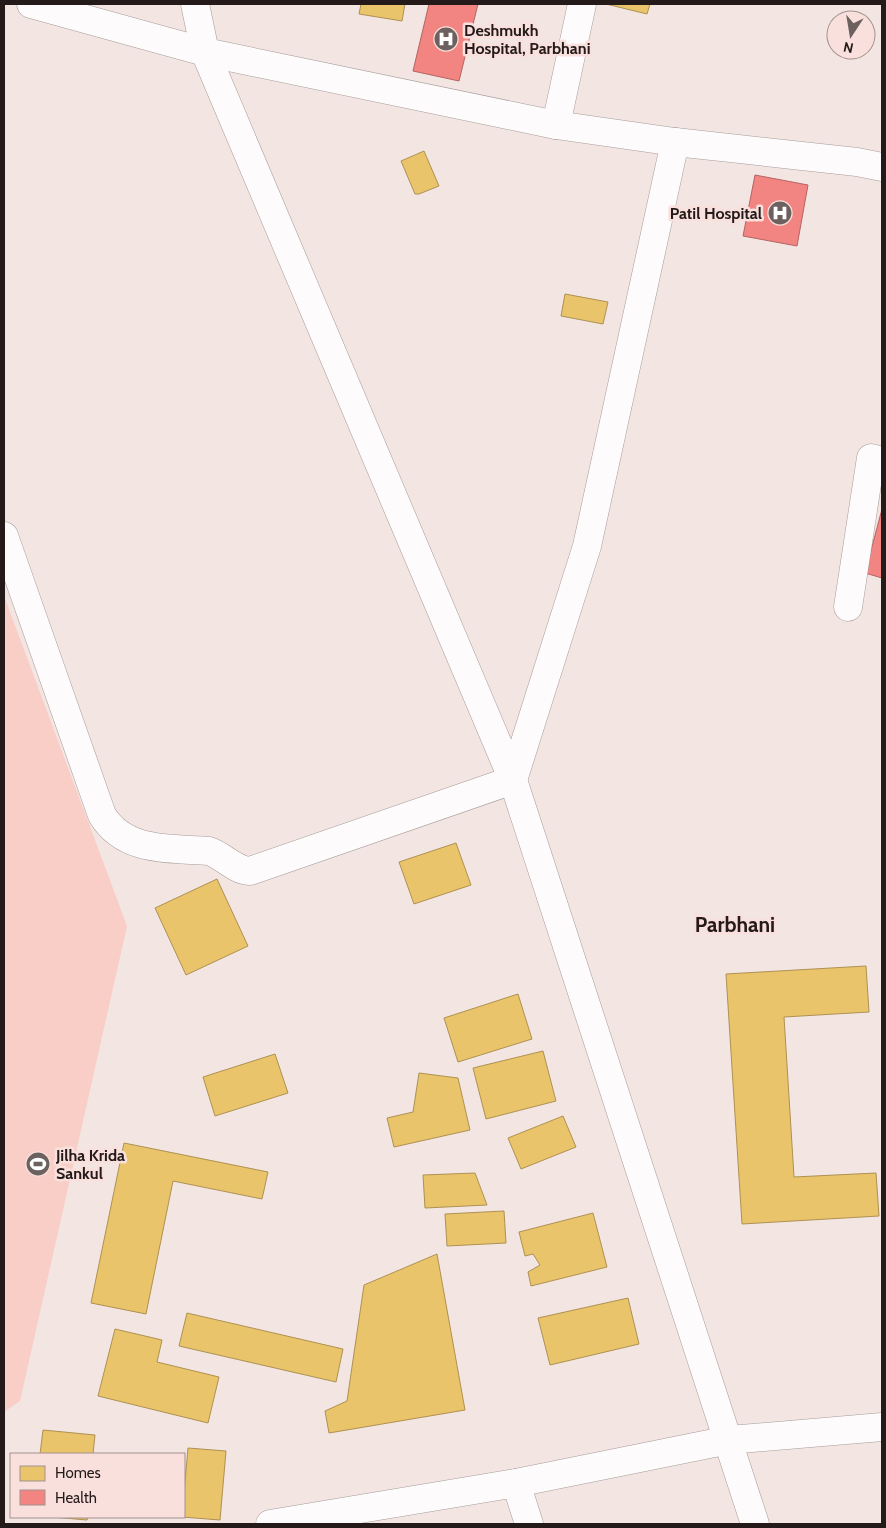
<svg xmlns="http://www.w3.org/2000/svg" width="886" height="1528" viewBox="0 0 886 1528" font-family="Cabin,sans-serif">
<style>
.green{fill:#f8cec7}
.homes{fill:#e9c46a;stroke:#ae9152}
.health{fill:#f28482;stroke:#b46462}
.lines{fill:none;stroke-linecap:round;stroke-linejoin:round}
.minor-casing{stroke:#a69c9a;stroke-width:29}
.tertiary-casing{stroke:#a69c9a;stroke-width:29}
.minor{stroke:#fdfbfb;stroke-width:28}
.tertiary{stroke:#fdfbfb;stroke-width:28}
.labels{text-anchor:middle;stroke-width:5;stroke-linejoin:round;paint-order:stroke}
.poi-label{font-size:16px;font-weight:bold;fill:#231a19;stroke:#f9e0dc;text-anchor:start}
.district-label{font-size:21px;font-weight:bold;fill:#231a19;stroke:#f9e0dc}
</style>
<rect width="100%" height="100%" fill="#f3e5e2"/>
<path class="green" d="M4,596l123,330 -107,475 -16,11z"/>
<path class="homes" d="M361,4h44l-3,17 -43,-7z
M606,4h44l-3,10z
M424,151l15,35 -20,8h-4l-14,-33z
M565,294l43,8 -5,22 -42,-8z
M456,843l15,42 -57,19 -15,-42z
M217,879l31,67 -62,29 -31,-67z
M866,966l3,46 -85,5 10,160 82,-4 3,43 -137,8 -16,-250z
M518,994l14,45 -74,23 -14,-44z
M543,1051l13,50 -70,18 -13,-51z
M275,1054l13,39 -73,23 -12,-39z
M419,1073l39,5 12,52 -76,17 -7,-29 26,-6z
M563,1116l13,31 -55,22 -13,-31z
M124,1143l144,29 -6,27 -89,-18 -27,133 -55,-11z
M475,1173l12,32 -62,3 -2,-33z
M504,1211l2,32 -59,3 -2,-32z
M593,1213l14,54 -76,19 -3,-14 12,-7 -7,-11 -8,2 -6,-24z
M437,1254l28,156 -136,23 -4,-22 22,-10 17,-116z
M628,1298l11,46 -89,21 -12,-47z
M187,1313l156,36 -7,33 -157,-36z
M115,1329l47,11 -5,22 62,15 -11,46 -110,-27z
M43,1430l52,5 -2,19h-53z
M188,1448l38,3 -6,69 -38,-3h2v-24z
M52,1517h36l-1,3z"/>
<path class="health" d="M429,4h49l-19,77 -46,-10z
M755,175l53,10 -11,61 -54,-10z
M882,509v69l-17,-5z"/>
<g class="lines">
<defs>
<path id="minor" d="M556,125l26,-121
M4,536l98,279c23,38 69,33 107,36 15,5 25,19 41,20l263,-91 74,-234 88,-404
M848,607l23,-149 11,3
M516,1483l13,41"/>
<path id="tertiary" d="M31,4l174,48 351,73 119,17 182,20 25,5
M195,4l10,48 308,728 242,744
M270,1524l246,-41 213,-43 153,-13"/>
</defs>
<use href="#minor" class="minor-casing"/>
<use href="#tertiary" class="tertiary-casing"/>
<use href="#minor" class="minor"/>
<use href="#tertiary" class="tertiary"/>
</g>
<defs>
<symbol id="hospital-disc" viewBox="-11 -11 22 22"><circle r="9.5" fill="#6c615f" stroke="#f9e0dc"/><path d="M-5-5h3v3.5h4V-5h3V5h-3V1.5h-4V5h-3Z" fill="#fff"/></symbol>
<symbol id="stadium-disc" viewBox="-11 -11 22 22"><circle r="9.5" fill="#6c615f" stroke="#f9e0dc"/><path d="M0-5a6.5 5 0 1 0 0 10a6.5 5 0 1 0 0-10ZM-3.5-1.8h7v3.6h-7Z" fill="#fff"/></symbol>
</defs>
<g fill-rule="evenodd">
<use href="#hospital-disc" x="432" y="25" width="28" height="28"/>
<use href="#hospital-disc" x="766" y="199" width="28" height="28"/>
<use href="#stadium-disc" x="24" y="1150" width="28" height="28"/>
</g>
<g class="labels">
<g class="poi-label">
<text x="464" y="36">Deshmukh<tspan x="464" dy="18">Hospital, Parbhani</tspan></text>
<text x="762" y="219" text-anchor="end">Patil Hospital</text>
<text x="56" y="1161">Jilha Krida<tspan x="56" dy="18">Sankul</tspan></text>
</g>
<g class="district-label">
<text x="735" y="932">Parbhani</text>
</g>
</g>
<rect width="886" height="1528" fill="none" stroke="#231a19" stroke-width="10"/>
<rect x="10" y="1453" width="175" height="65" fill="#f9e0dc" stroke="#a3918e"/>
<rect x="20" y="1466" width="25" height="15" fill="#e9c46a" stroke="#a3918e"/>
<text x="55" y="1478" font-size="15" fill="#231a19">Homes</text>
<rect x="20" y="1490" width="25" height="15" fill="#f28482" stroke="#a3918e"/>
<text x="55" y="1503" font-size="15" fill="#231a19">Health</text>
<g transform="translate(851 35) rotate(192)"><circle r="24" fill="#f9e0dc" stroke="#a3918e"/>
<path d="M0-4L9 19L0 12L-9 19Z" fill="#6c615f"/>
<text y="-8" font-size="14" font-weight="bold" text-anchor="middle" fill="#231a19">N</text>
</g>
</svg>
